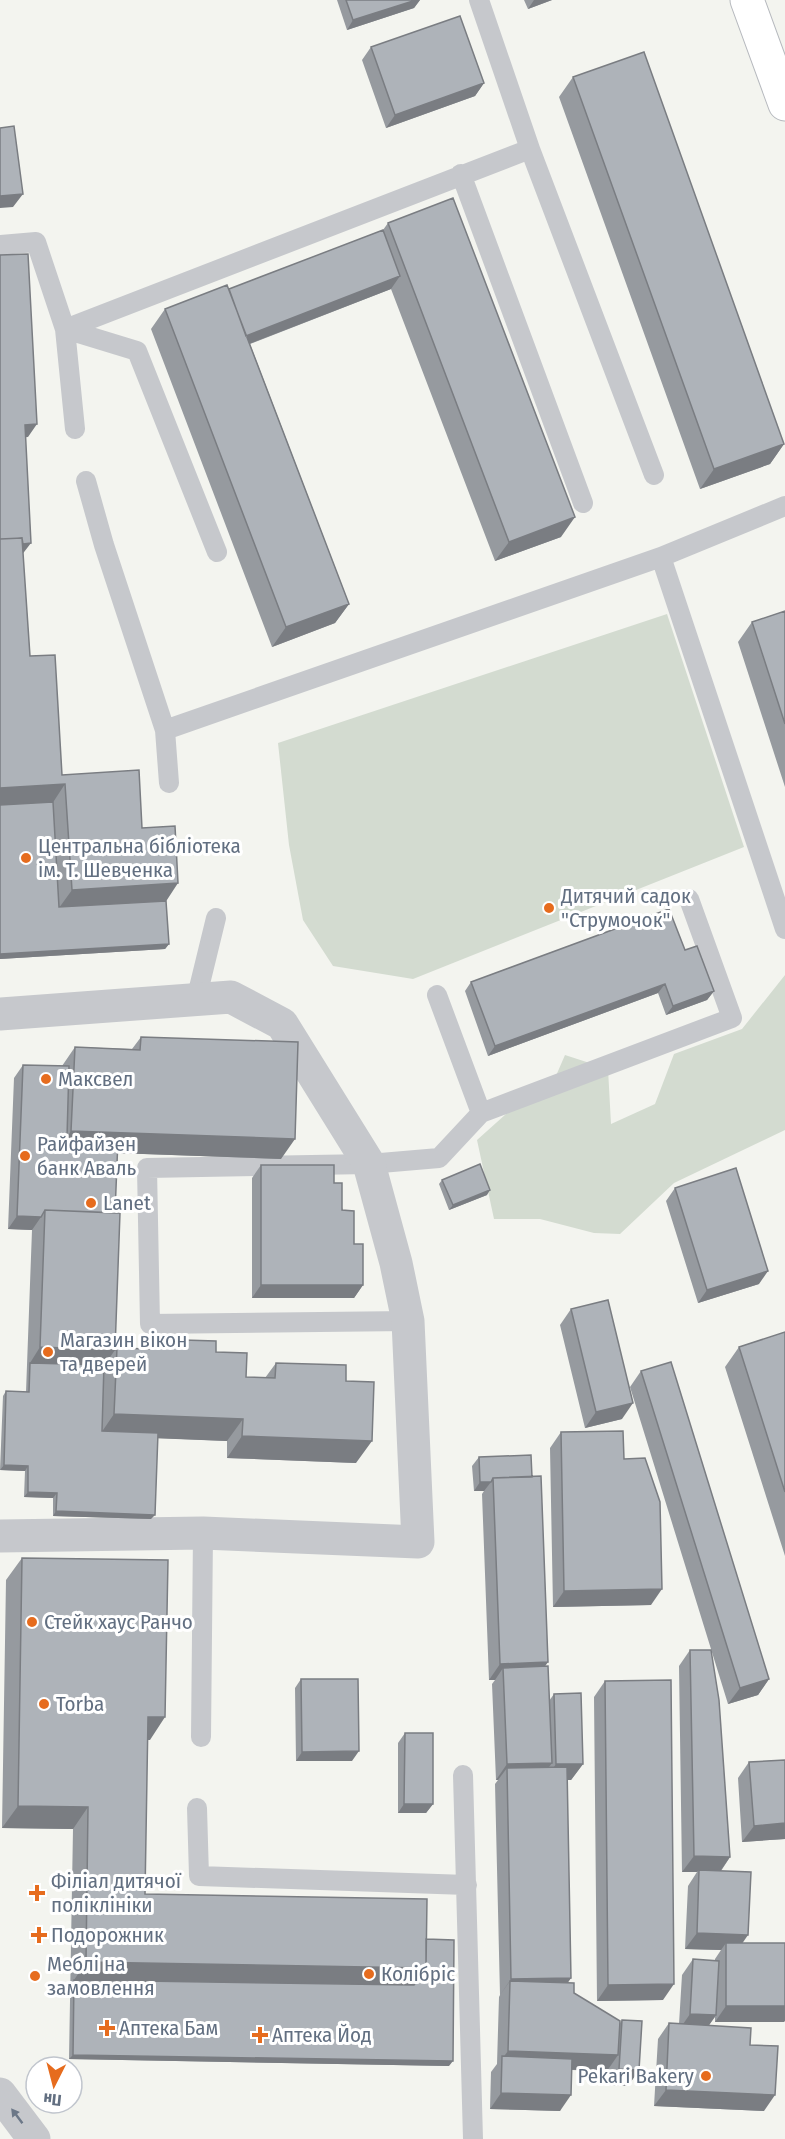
<svg xmlns="http://www.w3.org/2000/svg" width="785" height="2139" viewBox="0 0 785 2139" font-family="'Fira Sans Condensed',sans-serif">
<style>
.green{fill:#d3dbd0}
.lines{fill:none;stroke-linecap:round;stroke-linejoin:round}
.secondary-casing{stroke:#b6b9be;stroke-width:35}
.lane{stroke:#c6c8cc;stroke-width:20}
.street{stroke:#c6c8cc;stroke-width:33}
.secondary{stroke:#fff;stroke-width:33}
.wall{fill:#969a9f}
.shaded-wall{fill:#7a7d82}
.building{fill:#aeb3b9;stroke:#7a7d82;stroke-width:1.5}
.oneway{fill:#6c7888}
.poi-dot{fill:#e66c1e;stroke:#fff;stroke-width:2}
.labels{text-anchor:middle;stroke-width:6;stroke-linejoin:round;paint-order:stroke}
.poi-label{font-size:21px;fill:#626f81;stroke:#fff;text-anchor:start}
</style>
<rect width="100%" height="100%" fill="#f3f4ef"/>
<path class="green" d="M667,614l77,233 -331,132 -80,-13 -30,-46 -14,-75 -11,-102z
M785,975v155l-111,53 -54,51 -26,-1 -54,-14h-46l-17,-79 29,-26 46,-29 13,-30 43,14 3,55 44,-20 19,-50 68,-25z"/>
<g class="lines">
<defs>
<path id="secondary" d="M747,0l38,104"/>
</defs>
<use href="#secondary" class="secondary-casing"/>
<path class="lane" d="M479,0l51,149
M461,174l122,329
M0,245l36,-3 29,87 10,100
M65,329l465,-180 124,326
M65,329l72,22 80,201
M86,481l18,64 61,185 4,53
M785,506l-124,51 124,372
M165,730l496,-173
M196,1000l20,-82
M481,1113l251,-95 -43,-119
M408,1321l-258,3 -3,-156 222,-4 70,-6 42,-45 -44,-118
M201,1737l2,-204
M463,1775l10,364
M197,1808l2,68 268,9"/>
<path class="street" d="M0,1014l231,-17 51,27 87,140 27,99 12,58 10,221 -215,-9 -203,3
M0,2094l34,45"/>
<use href="#secondary" class="secondary"/>
</g>
<path class="wall" d="M337,0h83l-6,8 -67,22z
M524,0h28l-24,9z
M371,47l113,36 -9,13 -89,32 -24,-68z
M573,77l211,367 -14,20 -70,25 -141,-392z
M388,223l173,314 -66,24 -104,-272 -141,55 99,260 -14,19 -63,24 -121,-318 14,-20 64,-20 154,-59z
M0,255l28,182h-3l-2,117 7,102 32,119 80,53 24,73 3,43 -4,5 -165,10z
M785,611v176l-47,-145 14,-20z
M685,950l29,41 -7,9 -41,15 -8,-22 -170,63 -23,-65 6,-9z
M141,1037l140,122 -164,-6 -2,60v137l2,-2h25l7,-9 67,13 30,25 19,1 11,-15 70,18 10,82 -129,-5v-17l-69,-3 -7,81 -98,-3v-18l-29,-1 1,-26 -25,-1 3,-74 3,-5 20,1 6,-162 -24,-1 6,-151 9,-13 39,1 13,-19 57,2z
M261,1165l73,18 20,61 9,41 -9,13h-102v-120z
M442,1180l45,15 -38,15 -10,-26z
M675,1188l84,96 -61,19 -32,-102z
M571,1309l51,110 -37,9 -25,-103z
M785,1332v224l-60,-189 14,-20z
M641,1371l128,308 -11,16 -30,9 -98,-317z
M561,1432l63,27 27,146 -98,2 -3,-159z
M479,1457l53,20 13,189 4,35 5,-7 29,70 -12,16h-4l4,198 -4,5 7,10 46,30 2,-3 17,50 -11,16 -20,-1 1,-16 -2,2 -35,-1 -12,41 -70,-2 1,-37 6,-8 2,-67 1,-2 -5,-211 3,-4h-2l-4,-96 3,-4h-6l-7,-186 2,-3h-10l-2,-25z
M22,1558l128,182h-3l-2,154 281,45 23,127 -380,-7 4,-230 -71,-1 4,-248z
M690,1650l40,207 -9,14 21,72 42,79h-69v-5l-6,8 41,20 14,66 -110,-5 4,-67 11,-16 10,1 3,-49 11,-16 22,2v-2l6,-9 -36,-1 3,-63 9,-14h-15l-3,-206z
M301,1679l51,82h-56l-1,-73z
M605,1681l58,319 -66,1 -3,-304z
M405,1733l28,71 -7,9h-28v-70z
M785,1760v79l-43,3 -4,-64 11,-16z"/>
<path class="shaded-wall" d="M416,0h4l-6,8 -67,22 6,-10z
M534,0h18l-24,9z
M484,83l-9,13 -89,32 9,-13z
M23,194l-10,13 -13,1v-12z
M400,276l-9,13 -160,62 9,-13z
M37,424l-9,13 -12,1 9,-13z
M784,444l-14,20 -70,25 14,-20z
M575,517l-14,20 -66,24 14,-19z
M31,543l-10,13 -21,-11z
M349,604l-14,19 -63,24 14,-20z
M65,784l-15,23 -50,3v-22z
M178,883l-15,23 -107,6 16,-22z
M169,944l-4,5 -165,10v-5z
M665,984l-7,9 -170,63 7,-10z
M714,991l-7,9 -41,15 7,-9z
M71,1131l224,8 -14,20 -223,-8z
M490,1190l-3,5 -38,15 4,-5z
M17,1216l24,1 -9,13 -24,-1z
M768,1271l-9,13 -61,19 9,-13z
M261,1285h102l-9,13h-102z
M40,1347l75,3 -14,20 -71,-7z
M633,1403l-11,16 -37,9 11,-16z
M114,1414l129,5 -16,22 -128,-5z
M242,1436l130,5 -16,22 -129,-5z
M4,1465l24,1 -3,5 -25,-1z
M480,1482h11l-7,9h-10z
M28,1492l29,1 -4,5 -29,-1z
M56,1511l99,4 -4,4 -98,-3z
M662,1589l-11,16 -98,2 11,-16z
M548,1662l-11,16 -34,-10 -8,12h-6l11,-16z
M769,1679l-11,16 -30,9 12,-16z
M148,1717h17l-15,23 -18,-1z
M359,1751l-7,10h-56l6,-9z
M552,1763l-12,16 -33,-11 -9,12h-2l11,-16z
M556,1764h27l-12,16h-26z
M404,1804h29l-7,9h-28z
M18,1806l70,1 -15,22 -71,-1z
M785,1823v16l-43,3 12,-16z
M694,1856l36,1 -11,16 -20,-3 -2,2h-15z
M697,1933l51,2 -11,16 -11,-8 -5,7 -36,-1z
M86,1962l340,6 -16,22 -336,-10z
M571,1978l-11,16 -50,-13 -10,14 11,-16z
M674,1984l-11,16 -66,1 11,-16z
M726,2006h59v15l-1,1h-69z
M690,2014l26,1 -11,16 -26,-1z
M508,2051l110,4 -11,16 -105,-4v-8z
M73,2055l380,6 -4,5 -380,-7z
M619,2069l20,1 -11,16 -20,-1z
M666,2090l109,5 -11,16 -110,-5z
M501,2093l70,2 -11,16 -70,-2z"/>
<path class="building" d="M346,0h70l-63,20z
M460,16l24,67 -89,32 -24,-68z
M644,52l140,392 -70,25 -141,-392z
M14,126l9,68 -23,2v-68z
M453,198l122,319 -66,25 -121,-319z
M383,230l17,46 -154,60 -17,-47z
M28,254l9,170 -12,1 6,118 -8,1 -1,-6 -22,1v-284z
M227,285l122,319 -63,23 -121,-318z
M22,538l8,118 25,-1 7,120 77,-5 3,58 33,-2 3,57 -106,7 -7,-106 -65,4v-249z
M785,611v113l-33,-102z
M53,802l6,105 107,-6 3,43 -169,10v-149z
M669,909l16,41 12,-4 17,45 -41,15 -8,-22 -170,62 -24,-64z
M141,1037l157,5 -3,97 -224,-8 4,-84 65,3z
M23,1065l46,1 -2,71 51,2 -3,74 -70,-3 -4,7 -24,-1z
M480,1164l10,26 -37,15 -11,-25z
M261,1165h73v18h8v27l12,1v33h9v41h-102z
M736,1168l32,103 -61,19 -32,-102z
M45,1210l75,3 -5,137 -75,-3z
M608,1300l25,103 -37,9 -25,-103z
M785,1332v160l-46,-145z
M149,1339l67,2v11l31,1 -1,24 29,1 1,-15 70,2v16l28,1 -2,59 -130,-5 1,-17 -129,-5 3,-66 32,1z
M671,1362l98,317 -29,9 -99,-317z
M30,1363l74,2 -2,66 56,2 -3,82 -99,-4 1,-18 -29,-1v-26l-24,-1 2,-74 23,1z
M623,1431l1,28 21,-1 15,44 2,87 -98,2 -3,-159z
M531,1455l1,22 -39,1 -2,4h-11l-1,-25z
M541,1476l7,186 -48,2 -7,-186z
M22,1558l146,2 -3,157h-17l-3,177 282,5 -1,69 -340,-6 2,-155 -70,-1z
M690,1650h21l8,50 11,157 -36,-1z
M548,1666l4,97 -45,1 -4,-96z
M301,1679h57l1,72 -57,1z
M671,1680l3,304 -66,1 -3,-304z
M581,1693l2,71h-27l-2,-70z
M405,1733h28v71h-29z
M785,1760v63l-31,3 -5,-64z
M567,1767l4,211 -60,1 -4,-211z
M699,1870l52,2 -3,63 -51,-2z
M426,1939l28,1 -1,121 -380,-6 1,-75 340,5 12,-17z
M726,1943h59v63h-59z
M693,1959l26,2 -3,54 -26,-1z
M510,1981l64,2v10l46,28 -2,34 -110,-4z
M622,2020l20,1 -3,49 -20,-1z
M669,2023l82,5 -1,17 28,1 -3,49 -109,-5z
M502,2056l70,3 -1,36 -70,-2z"/>
<defs><path id="oneway-solid" d="M-6-.8H1V-3.2L6.5 0L1 3.2V.8H-6Z" transform="scale(1.5)"/></defs>
<use class="oneway" href="#oneway-solid" transform="translate(17 2116) rotate(-127)"/>
<g class="poi-dot">
<circle cx="26" cy="858" r="6"/>
<circle cx="549" cy="908" r="6"/>
<circle cx="46" cy="1079" r="6"/>
<circle cx="25" cy="1156" r="6"/>
<circle cx="91" cy="1203" r="6"/>
<circle cx="48" cy="1352" r="6"/>
<circle cx="32" cy="1622" r="6"/>
<circle cx="44" cy="1704" r="6"/>
<path d="M34 1884h6v6h6v6h-6v6h-6v-6h-6v-6h6z"/>
<path d="M36 1926h6v6h6v6h-6v6h-6v-6h-6v-6h6z"/>
<circle cx="369" cy="1974" r="6"/>
<circle cx="35" cy="1976" r="6"/>
<path d="M104 2019h6v6h6v6h-6v6h-6v-6h-6v-6h6z"/>
<path d="M257 2026h6v6h6v6h-6v6h-6v-6h-6v-6h6z"/>
<circle cx="706" cy="2076" r="6"/>
</g>
<g class="labels">
<g class="poi-label">
<text x="38" y="853">Центральна бібліотека<tspan x="38" dy="24">ім. Т. Шевченка</tspan></text>
<text x="561" y="903">Дитячий садок<tspan x="561" dy="24">"Струмочок"</tspan></text>
<text x="58" y="1086">Максвел</text>
<text x="37" y="1151">Райфайзен<tspan x="37" dy="24">банк Аваль</tspan></text>
<text x="103" y="1210">Lanet</text>
<text x="60" y="1347">Магазин вікон<tspan x="60" dy="24">та дверей</tspan></text>
<text x="44" y="1629">Стейк хаус Ранчо</text>
<text x="56" y="1711">Torba</text>
<text x="51" y="1888">Філіал дитячої<tspan x="51" dy="24">поліклініки</tspan></text>
<text x="51" y="1942">Подорожник</text>
<text x="47" y="1971">Меблі на<tspan x="47" dy="24">замовлення</tspan></text>
<text x="381" y="1981">Колібріс</text>
<text x="119" y="2035">Аптека Бам</text>
<text x="272" y="2042">Аптека Йод</text>
<text x="694" y="2083" text-anchor="end">Pekari Bakery</text>
</g>
</g>
<g transform="translate(54 2085) rotate(186)"><circle r="28" fill="#ffffff" stroke="#c0c5cd" stroke-width="1.5"/>
<path d="M0-4.5L10 22L0 15L-10 22Z" fill="#e66c1e"/>
<text y="-9" font-size="16" font-weight="bold" text-anchor="middle" fill="#626f81">Пн</text>
</g>
</svg>
